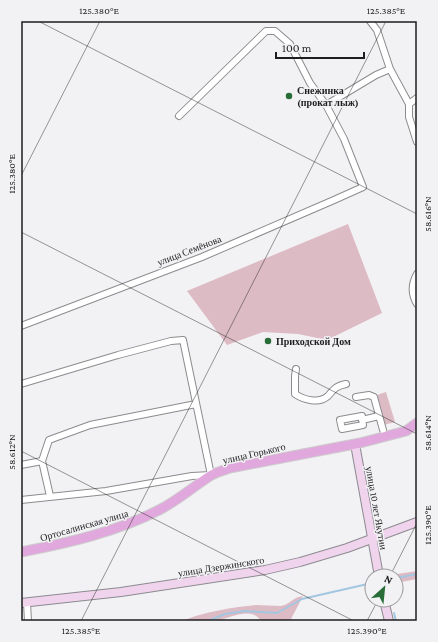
<svg xmlns="http://www.w3.org/2000/svg" width="438" height="642" viewBox="0 0 438 642" font-family="'Crimson Pro',serif">
<style>
.green{fill:#ddbbc4}
.lines{fill:none;stroke-linecap:round;stroke-linejoin:round}
.stream{stroke:#a3c7e1;stroke-width:2}
.street-casing{stroke:#8c8b8e;stroke-width:8}
.secondary-casing{stroke:#8c8b8e;stroke-width:10}
.primary-casing{stroke:#cecece;stroke-width:11}
.street{stroke:#fff;stroke-width:6}
.secondary{stroke:#f0d4ee;stroke-width:8}
.primary{stroke:#e0a8dc;stroke-width:9}
.ticks{fill:none;stroke:#1e1e1f;stroke-width:1;stroke-opacity:0.45}
.poi-dot{fill:#286d38;stroke:#f2f1f4;stroke-width:1.5}
.labels{text-anchor:middle;stroke-width:3;stroke-linejoin:round;paint-order:stroke}
.poi-label{font-size:10px;font-weight:bold;fill:#1e1e1f;stroke:#f2f1f4;text-anchor:start}
.street-label{font-size:10px;fill:#1e1e1f;stroke:#f2f1f4}
.neatline{fill:none;stroke:#1e1e1f;stroke-width:1.5}
.ticks-label{font-size:10px;text-anchor:middle;fill:#1e1e1f}
</style>
<rect width="100%" height="100%" fill="#f2f1f4"/>
<path class="green" d="M348,224l34,89 -55,27 -29,-6 -35,-2 -36,13 -40,-54z
M386,392l9,30 -15,4 -9,-29z
M417,571v8l-21,4v-7h-12z
M303,596l-13,25h-29c-10,-16 -32,-2 -46,0 -10,1 -22,0 -32,0 19,-9 52,-14 73,-16 8,0 17,1 25,1 8,-1 12,-9 22,-10z"/>
<g class="lines">
<path class="stream" d="M396,578l21,-4
M391,600l1,2
M394,613l2,8
M208,621l17,-7 20,-3 32,2 25,-14 70,-16"/>
<defs>
<path id="street" d="M370,21l7,9 13,39 19,35v13l8,25
M409,104l8,-6
M326,105l50,-30 14,-6
M417,274c-5,9 -6,20 0,30
M21,326l181,-69 132,-57 29,-13 -19,-48 -18,-34 -16,-22 -20,-39 -15,-13h-9l-87,85
M296,369l-1,7v18c9,6 24,10 33,2 6,-7 8,-10 18,-12
M21,384l97,-29 53,-14 12,-1 28,135 -19,1 -86,15 -85,9
M356,397l13,-2 5,2 9,33
M362,416l1,9 -21,4 -2,-9z
M362,420l17,-4
M21,465l21,-4
M50,496l-8,-35 7,-21 41,-15 106,-21
M27,603l1,18"/>
<path id="secondary" d="M355,444l24,132
M384,600l5,21
M21,603l100,-11 144,-22 35,-8 47,-14 70,-26"/>
<path id="primary" d="M21,552c47,-9 95,-20 138,-42 18,-9 34,-23 51,-34 6,-4 14,-6 20,-8l130,-25 46,-12 11,-8"/>
</defs>
<use href="#street" class="street-casing"/>
<use href="#secondary" class="secondary-casing"/>
<use href="#primary" class="primary-casing"/>
<use href="#street" class="street"/>
<use href="#secondary" class="secondary"/>
<use href="#primary" class="primary"/>
</g>
<path class="ticks" d="M38,21l379,193M21,176l79,-155M21,232l396,202M21,451l333,170M390,576l27,-53M81,621l305,-600M367,621l11,-21"/>
<g class="poi-dot">
<circle cx="289" cy="96" r="4"/>
<circle cx="268" cy="341" r="4"/>
</g>
<g class="labels">
<g class="poi-label">
<text x="297" y="94">Снежинка<tspan x="297" dy="12">(прокат лыж)</tspan></text>
<text x="276" y="345">Приходской Дом</text>
</g>
<g class="street-label">
<text transform="translate(189 250) rotate(-21)" y="4">улица Семёнова</text>
<text transform="translate(254 453) rotate(-13)" y="4">улица Горького</text>
<text transform="translate(377 508) rotate(80)" y="4">улица 10 лет Якутии</text>
<text transform="translate(84 525) rotate(-16)" y="4">Ортосалинская улица</text>
<text transform="translate(221 566) rotate(-9)" y="4">улица Дзержинского</text>
</g>
</g>
<rect width="438" height="642" fill="none" stroke="#f2f1f4" stroke-width="44"/>
<g transform="translate(384 588) rotate(27)"><circle r="19" fill="#f2f1f4" stroke="#9d9d9f"/>
<path d="M0-3L7 15L0 10L-7 15Z" fill="#286d38"/>
<text y="-6" font-size="11" font-weight="bold" text-anchor="middle" fill="#1e1e1f">N</text>
</g>
<path d="M276 52v6h88v-6" fill="none" stroke="#1e1e1f" stroke-width="2"/>
<text x="282" y="52" font-size="12" fill="#1e1e1f" stroke="#f2f1f4" stroke-width="3" paint-order="stroke">100 m</text>
<rect x="22" y="22" width="394" height="598" class="neatline"/>
<g class="ticks-label">
<text x="99" y="14">125.380°E</text>
<text x="386" y="14">125.385°E</text>
<text transform="translate(11 174) rotate(-90)" y="4">125.380°E</text>
<text transform="translate(427 214) rotate(-90)" y="4">58.616°N</text>
<text transform="translate(427 433) rotate(-90)" y="4">58.614°N</text>
<text transform="translate(11 452) rotate(-90)" y="4">58.612°N</text>
<text transform="translate(427 525) rotate(-90)" y="4">125.390°E</text>
<text x="81" y="634">125.385°E</text>
<text x="367" y="634">125.390°E</text>
</g>
</svg>
